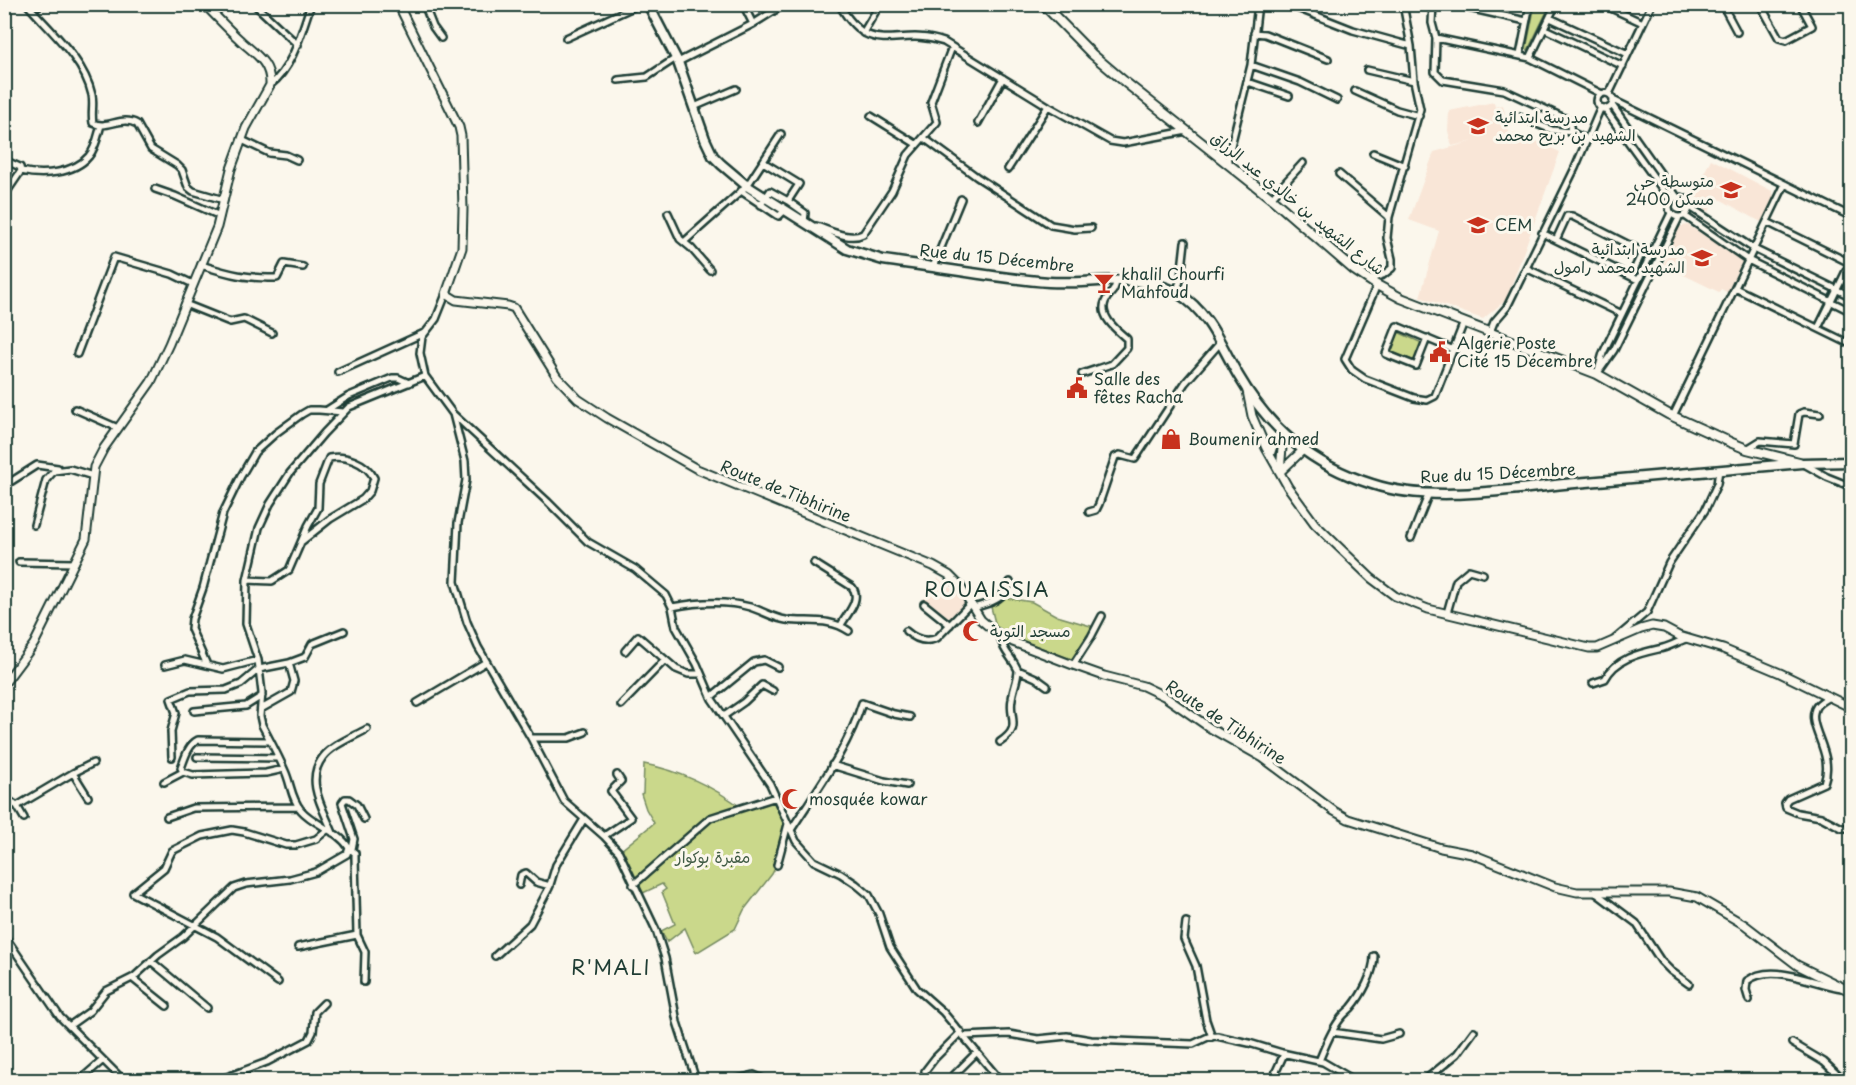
<svg xmlns="http://www.w3.org/2000/svg" width="1856" height="1085" viewBox="0 0 1856 1085" font-family="'Playpen Sans','Playpen Sans Arabic',sans-serif">
<style>
.built{fill:#f9e6d7}
.green{fill:#cad88b;stroke:#748a60;stroke-width:1.5}
.lines{fill:none;stroke-linecap:round;stroke-linejoin:round}
.minor-casing{stroke:#1f3d34;stroke-width:10}
.tertiary-casing{stroke:#1f3d34;stroke-width:11}
.secondary-casing{stroke:#1f3d34;stroke-width:12}
.primary-casing{stroke:#1f3d34;stroke-width:13}
.minor{stroke:#fbf7ec;stroke-width:5}
.tertiary{stroke:#fbf7ec;stroke-width:7}
.secondary{stroke:#fbf7ec;stroke-width:8}
.primary{stroke:#fbf7ec;stroke-width:8}
.labels{text-anchor:middle;stroke-width:6;stroke-linejoin:round;paint-order:stroke}
.poi-label{font-size:16px;fill:#1f3d34;stroke:#fbf7ec;text-anchor:start}
.street-label{font-size:16px;fill:#1f3d34;stroke:#fbf7ec}
.park-label{font-size:16px;fill:#415c45;stroke:#fbf7ec}
.quarter-label{font-size:20px;letter-spacing:1.5px;fill:#1f3d34;stroke:#fbf7ec}
</style>
<rect width="100%" height="100%" fill="#fbf7ec"/>
<filter id="ink" filterUnits="userSpaceOnUse"><feTurbulence type="fractalNoise" baseFrequency=".0167" numOctaves="2"/><feDisplacementMap in="SourceGraphic" scale="12" xChannelSelector="R" yChannelSelector="G"/><feConvolveMatrix kernelMatrix="1 2 1 2 8 2 1 2 1" color-interpolation-filters="sRGB"/></filter>
<g filter="url(#ink)">
<path class="built" d="M1494,102l1,5 8,-2 6,27 14,3 37,17 -54,148 -23,19 -63,-22 19,-66 -30,-11 25,-68 40,-11 -22,5 -4,-15 1,-20z
M1711,159l61,32 3,8 -14,23 -45,-25 -7,15 -9,-6 -8,-15 2,-5 3,1z
M1688,225l53,34 3,7 -14,28 -9,-5 -2,3 -56,-27 9,-17 -2,-5 8,-16z
M938,578l24,19 4,6 -10,12 -7,5 -26,-20z"/>
<path class="green" d="M1535,5h15l-22,45 -2,-1z
M1398,332l24,11 -8,18 -25,-10z
M1006,598l26,4 25,14 37,11 -19,30 -4,2 -61,-23 -14,-9 -5,-20z
M644,764c34,6 70,23 98,44l30,-9 13,28 -7,35 -6,12 -28,36 -9,19 -39,24 -11,-25 -18,14 -6,-11 14,-7 -13,-32 4,-3 -4,-5 -19,9 -23,-42 34,-28 -8,-14 -5,-15 2,-1z"/>
<g class="lines">
<defs>
<path id="minor" d="M27,4c23,27 57,55 65,91 2,9 -1,19 1,28 14,7 29,-8 44,1l14,25 26,16 5,5 6,17 5,4 31,9
M254,4l44,41
M424,4l9,23 8,11
M743,4l10,20
M839,4c33,58 57,21 105,38l104,64 62,35 13,2 64,-12
M1287,4l66,26 58,16
M1433,4l-1,19 4,15 -1,34 8,8 61,10 65,30 2,12 16,8
M1451,4l75,17
M1516,4l13,3
M1602,4l41,19
M1722,4l15,28
M1760,4l19,34 7,2 26,-14 -12,-22
M38,6l4,-2
M1550,18l78,36
M1545,29l78,37
M863,33l17,-29
M1254,33l11,1 63,25
M566,38l74,-34
M1436,38l94,20 72,36
M1520,55l10,-51
M1530,58l26,-54
M678,62l75,-38 32,-20
M1251,65l49,17 37,18
M1367,70l47,11
M618,80l29,-3 29,-19
M1248,82l41,14
M270,85c23,-17 32,-55 41,-81
M1355,91l42,19 22,6
M1597 101a8 8 0 1 1 16 0a8 8 0 1 1-16 0Z
M1609,94l43,-90
M1613,100l239,117
M1612,105l65,92
M694,107l42,-18
M1604,108l67,93
M1514,115l38,15 19,2
M871,116l45,28
M978,123l25,-45
M924,138l53,39 74,48 24,4 16,-1
M242,140l27,13 17,2 11,5
M1373,153l32,13
M4,160l16,7 1,4 -17,25
M763,162l36,22 -11,17
M1227,162l24,-97 7,-61
M1008,169l40,-63
M21,171c21,5 53,3 68,-15 7,-8 9,-21 12,-31
M1339,174l50,43
M155,189l20,7 45,20
M741,191l36,24 2,1 6,-6
M1669 207a10 10 0 1 1 20 0a10 10 0 1 1-20 0Z
M1271,198l32,-35
M761,205l9,-14 18,10 17,12 -1,9
M1690,207l64,42 98,48
M668,213l12,26 11,9 19,22
M1671,213l-68,140 -6,21 17,-24 65,-132
M1685,216l63,44 104,52
M1767,222l85,42
M816,226c13,4 33,15 47,8l29,-43 16,-36 29,-33 -6,-20 21,-55
M1542,233l96,47
M1556,240l11,-24h5l67,34 2,5 -10,21
M684,242l63,-56 34,-52
M201,265c31,10 44,13 76,13l7,-14 19,3
M933,267l28,-68
M1526,268l96,46
M1368,280l15,-5 9,-7v-9l-5,-21 2,-21 31,-108 -6,-28 -3,-35 -8,-42
M1377,285l-32,74 7,11 13,9 49,19 13,2 8,-4 29,-74
M1735,288l117,57
M1176,293l5,-15 4,-36
M446,294l-10,25 -14,18 -2,16 5,23 28,38 12,47 1,19 -8,43 -3,59 12,40 11,25 53,91 33,63 40,35 15,16 37,78 9,28 12,64 19,58
M185,304l45,18 14,-3 28,14
M1818,328l34,-69
M1490,332l4,-10 13,-15 68,-139 26,-61
M1427,338l-11,28 -30,-12 11,-28 57,24
M77,354l37,-97 58,17 21,10
M338,372l86,-39
M1082,374l30,-10 15,-16v-9c-9,-8 -28,-22 -22,-37 3,-9 10,-8 11,-21
M75,409l43,19
M327,410l22,-14 43,-18h6l11,5
M453,414l95,88 40,40 47,27 31,26 6,12 4,20 21,37 15,35 58,85 26,57 18,20 27,13 15,10 13,11 10,19 11,33 27,42 26,23 57,68
M1673,416l112,-232
M1747,449l13,-8 34,3 5,-30 5,-2 16,2
M1804,464l23,13 25,10
M4,486l33,-21 21,3
M1089,512l7,-2 3,-6 16,-47 5,-2 15,4 50,-76 35,-40
M34,525l12,-45 8,-9 16,-2 23,7
M1411,538l18,-45
M19,562l56,1
M814,563l38,24c10,12 -5,27 -11,38
M247,580l25,1 17,-11 19,-44 10,-18 1,-24 10,-26c16,-3 37,4 45,20l-4,13 -7,8 -33,20 -29,23
M924,604l26,21
M672,607c26,-5 52,-7 78,0 13,4 23,11 36,13 23,3 43,-3 63,11
M974,608c17,-6 29,-7 36,-26
M1447,613l9,-32 13,-11 14,4
M906,631c9,8 20,12 31,7l33,-34
M1000,634c3,19 11,21 18,36 0,10 -5,19 -6,29 -4,19 11,28 -12,43
M1615,639l32,-27 22,-49 36,-53 12,-26 2,-14
M625,651l13,-15 38,33 12,5h13
M165,665l20,-5 38,9 35,-9
M207,665l-16,-36 1,-10 11,-31 20,-75 18,-37 14,-24 21,-19 26,-19 7,-4h10l24,2
M1073,665l18,-28 11,-21
M1018,670l18,8 11,8
M1593,683l12,-4c12,-22 36,-26 58,-31 8,-2 16,-7 23,-9
M711,697l43,-35 10,-2 14,7
M1829,697c-5,3 -12,6 -14,12 -8,19 20,44 9,74l-36,16 -3,4 1,5 12,5 23,4 21,11h10
M417,703l69,-41
M621,705l44,-45
M261,709l30,-17 3,-11 -5,-18
M194,711l52,-5 16,-10
M724,716l20,-14 18,-17 11,6
M531,738h38l16,-6
M270,741l-72,-1c-10,5 -13,18 -17,28l2,4 10,3 73,-2 18,-4
M172,757l-1,-26 5,-18 -5,-14 19,-8 36,-1 15,-6 18,-15 30,-6 16,-6 7,-13 32,-13
M197,757l82,1
M832,765l52,16 23,4
M73,773l15,24
M164,782l19,-10
M4,797l13,9 7,12
M17,806l56,-33 20,-10
M167,817l26,-9 106,-1
M791,830c26,-41 57,-81 71,-127l32,11 16,3
M333,833c-9,-23 -29,-52 -10,-76 9,-12 30,-20 44,-28
M604,836l27,-18 -20,-27 10,-10 -4,-6
M349,848l6,5v5l2,77 8,17 -1,30
M352,849l2,-10 -12,-36 3,-4h4l8,6 7,14
M777,865l11,-41
M519,885l2,-10 5,-2 10,9 14,4
M633,885l77,-67 66,-21
M1596,893l40,30 25,38 10,10 18,13
M1186,922l-2,17 12,27 10,54 6,17
M4,935l56,82 63,63
M298,947l59,-12
M495,956l35,-32 19,-36 7,-23 28,-46
M151,961l56,47
M132,978l35,28
M278,982l-61,-45 -84,-44 31,-25 8,-17 30,-15 30,-6 12,2 42,13h10l20,-6 11,-9
M1749,1000l-3,-10 1,-9c25,-20 68,4 95,7
M69,1026l21,-15 16,-20 28,-14 24,-22 25,-18 51,-49 12,-4 44,-5 26,-7 31,-18 2,-6c-10,-17 -35,-23 -48,-38 -10,-12 -10,-26 -16,-39 -7,-16 -15,-31 -23,-46l-2,-9 2,-23 -4,-33 -12,-36 1,-44 12,-52 11,-24 20,-31 34,-40 25,-26 76,-31
M1332,1032l49,7 18,-5
M965,1036l44,-2 29,5 29,-3 24,4 102,4 15,-7 9,-1 32,7 33,10 41,9 31,18
M1792,1043l32,19 19,18
M1319,1061c6,-14 12,-31 22,-43 3,-4 7,-7 10,-10 11,-13 23,-35 23,-52
M925,1071l10,-13 26,-26
M80,1080l23,-20
M219,1080l48,-18 42,-22 4,-8 2,-20 9,-9
M733,1080l21,-5 12,5
M949,1080l28,-28
M1272,1080l12,-26
M1425,1080l32,-26 17,-23"/>
<path id="tertiary" d="M398,4l61,123 2,9 2,73 -1,39 -16,46 10,6 52,6 6,2 43,69 21,22 29,19 90,51 236,97 16,9 11,11 21,34 13,11 19,11 60,23 31,11 39,10 21,10 46,32 53,30 71,53 14,8 93,29 31,6 83,33 22,5h92l28,5 48,28 52,40 55,27
M1247,391l5,25 14,32 22,39 27,37 56,54 24,18 33,13 161,39h8l44,-19 11,-3 12,2 15,8 44,13 57,24 72,35
M1270,455l3,-9 10,-11
M1280,472l3,-37
M1280,472l23,-22
M4,684l30,-40 52,-105 8,-72 10,-19 47,-66 18,-38 48,-117 14,-58 15,-41 24,-43c1,-24 -17,-32 -31,-46 -12,-11 -23,-23 -35,-35"/>
<path id="secondary" d="M1043,4l49,50 33,28 146,116 83,72 21,14 26,14 196,76 71,40 64,29 15,6 52,13"/>
<path id="primary" d="M648,4l30,58 27,77 8,17 8,8 26,22 100,63 36,11c55,7 111,18 166,22 43,3 92,-11 130,12 30,18 42,52 59,81 32,55 74,90 134,109 57,19 133,6 192,0 79,-7 159,-14 238,-21l50,-1"/>
</defs>
<use href="#minor" class="minor-casing"/>
<use href="#tertiary" class="tertiary-casing"/>
<use href="#secondary" class="secondary-casing"/>
<use href="#primary" class="primary-casing"/>
<use href="#minor" class="minor"/>
<use href="#tertiary" class="tertiary"/>
<use href="#secondary" class="secondary"/>
<use href="#primary" class="primary"/>
</g>
</g>
<defs>
<symbol id="school-bare" viewBox="-9 -9 18 18"><path d="M0-5L7-2L0 1L-7-2ZM-4 1L0 2.5L4 1V4Q0 6-4 4Z" fill="#c8321e" stroke="#fbf7ec" stroke-width="2.5" paint-order="stroke"/></symbol>
<symbol id="bar-bare" viewBox="-9 -9 18 18"><path d="M-6-5H6L.8 .8V4.5H3.5V6h-7V4.5H-.8V.8Z" fill="#c8321e" stroke="#fbf7ec" stroke-width="2.5" paint-order="stroke"/></symbol>
<symbol id="civic-bare" viewBox="-9 -9 18 18"><path d="M-.6-6.5H3V-4.5H.6V-3L4-1V1h2V6H-6V1h2V-1L-.6-3ZM-1.2 2.5V6h2.4V2.5Z" fill="#c8321e" stroke="#fbf7ec" stroke-width="2.5" paint-order="stroke"/></symbol>
<symbol id="shop-bare" viewBox="-9 -9 18 18"><path d="M-5-2.5h2.3a2.7 3.5 0 0 1 5.4 0H5L5.5 6h-11ZM-1.5-2.5h3a1.5 2.3 0 0 0-3 0Z" fill="#c8321e" stroke="#fbf7ec" stroke-width="2.5" paint-order="stroke"/></symbol>
<symbol id="mosque-bare" viewBox="-9 -9 18 18"><path d="M3.5-4.9A6 6 0 1 0 3.5 4.9A5 5 0 1 1 3.5-4.9Z" fill="#c8321e" stroke="#fbf7ec" stroke-width="2.5" paint-order="stroke"/></symbol>
</defs>
<g fill-rule="evenodd">
<use href="#school-bare" x="1463" y="111" width="30" height="30"/>
<use href="#school-bare" x="1716" y="175" width="30" height="30"/>
<use href="#school-bare" x="1463" y="210" width="30" height="30"/>
<use href="#school-bare" x="1687" y="243" width="30" height="30"/>
<use href="#bar-bare" x="1089" y="268" width="30" height="30"/>
<use href="#civic-bare" x="1425" y="337" width="30" height="30"/>
<use href="#civic-bare" x="1062" y="373" width="30" height="30"/>
<use href="#shop-bare" x="1156" y="424" width="30" height="30"/>
<use href="#mosque-bare" x="958" y="616" width="30" height="30"/>
<use href="#mosque-bare" x="777" y="784" width="30" height="30"/>
</g>
<g class="labels">
<g class="poi-label">
<text x="1495" y="123">مدرسة ابتدائية<tspan x="1495" dy="18">الشهيد بن بريح محمد</tspan></text>
<text x="1714" y="187" text-anchor="end">متوسطة حي<tspan x="1714" dy="18">2400 مسكن</tspan></text>
<text x="1495" y="231">CEM</text>
<text x="1685" y="255" text-anchor="end">مدرسة ابتدائية<tspan x="1685" dy="18">الشهيد محمد رامول</tspan></text>
<text x="1121" y="280">khalil Chourfi<tspan x="1121" dy="18">Mahfoud</tspan></text>
<text x="1457" y="349">Algérie Poste<tspan x="1457" dy="18">Cité 15 Décembre</tspan></text>
<text x="1094" y="385">Salle des<tspan x="1094" dy="18">fêtes Racha</tspan></text>
<text x="1188" y="445">Boumenir ahmed</text>
<text x="990" y="637">مسجد التوبة</text>
<text x="809" y="805">mosquée kowar</text>
</g>
<g class="street-label">
<text transform="translate(1298 203) rotate(39)" y="6">شارع الشهيد بن خالدي عبد الرزاق</text>
<text transform="translate(997 258) rotate(6)" y="6">Rue du 15 Décembre</text>
<text transform="translate(1498 473) rotate(-3)" y="6">Rue du 15 Décembre</text>
<text transform="translate(786 491) rotate(22)" y="6">Route de Tibhirine</text>
<text transform="translate(1226 722) rotate(33)" y="6">Route de Tibhirine</text>
</g>
<g class="park-label">
<text x="713" y="863">مقبرة بوكوار</text>
</g>
<g class="quarter-label">
<text x="987" y="597">ROUAISSIA</text>
<text x="611" y="975">R'MALI</text>
</g>
</g>
<rect width="1856" height="1085" fill="none" stroke="#fbf7ec" stroke-width="24"/>
<rect x="12" y="12" width="1832" height="1061" fill="none" stroke="#1f3d34" stroke-width="2" filter="url(#ink)"/>
</svg>
